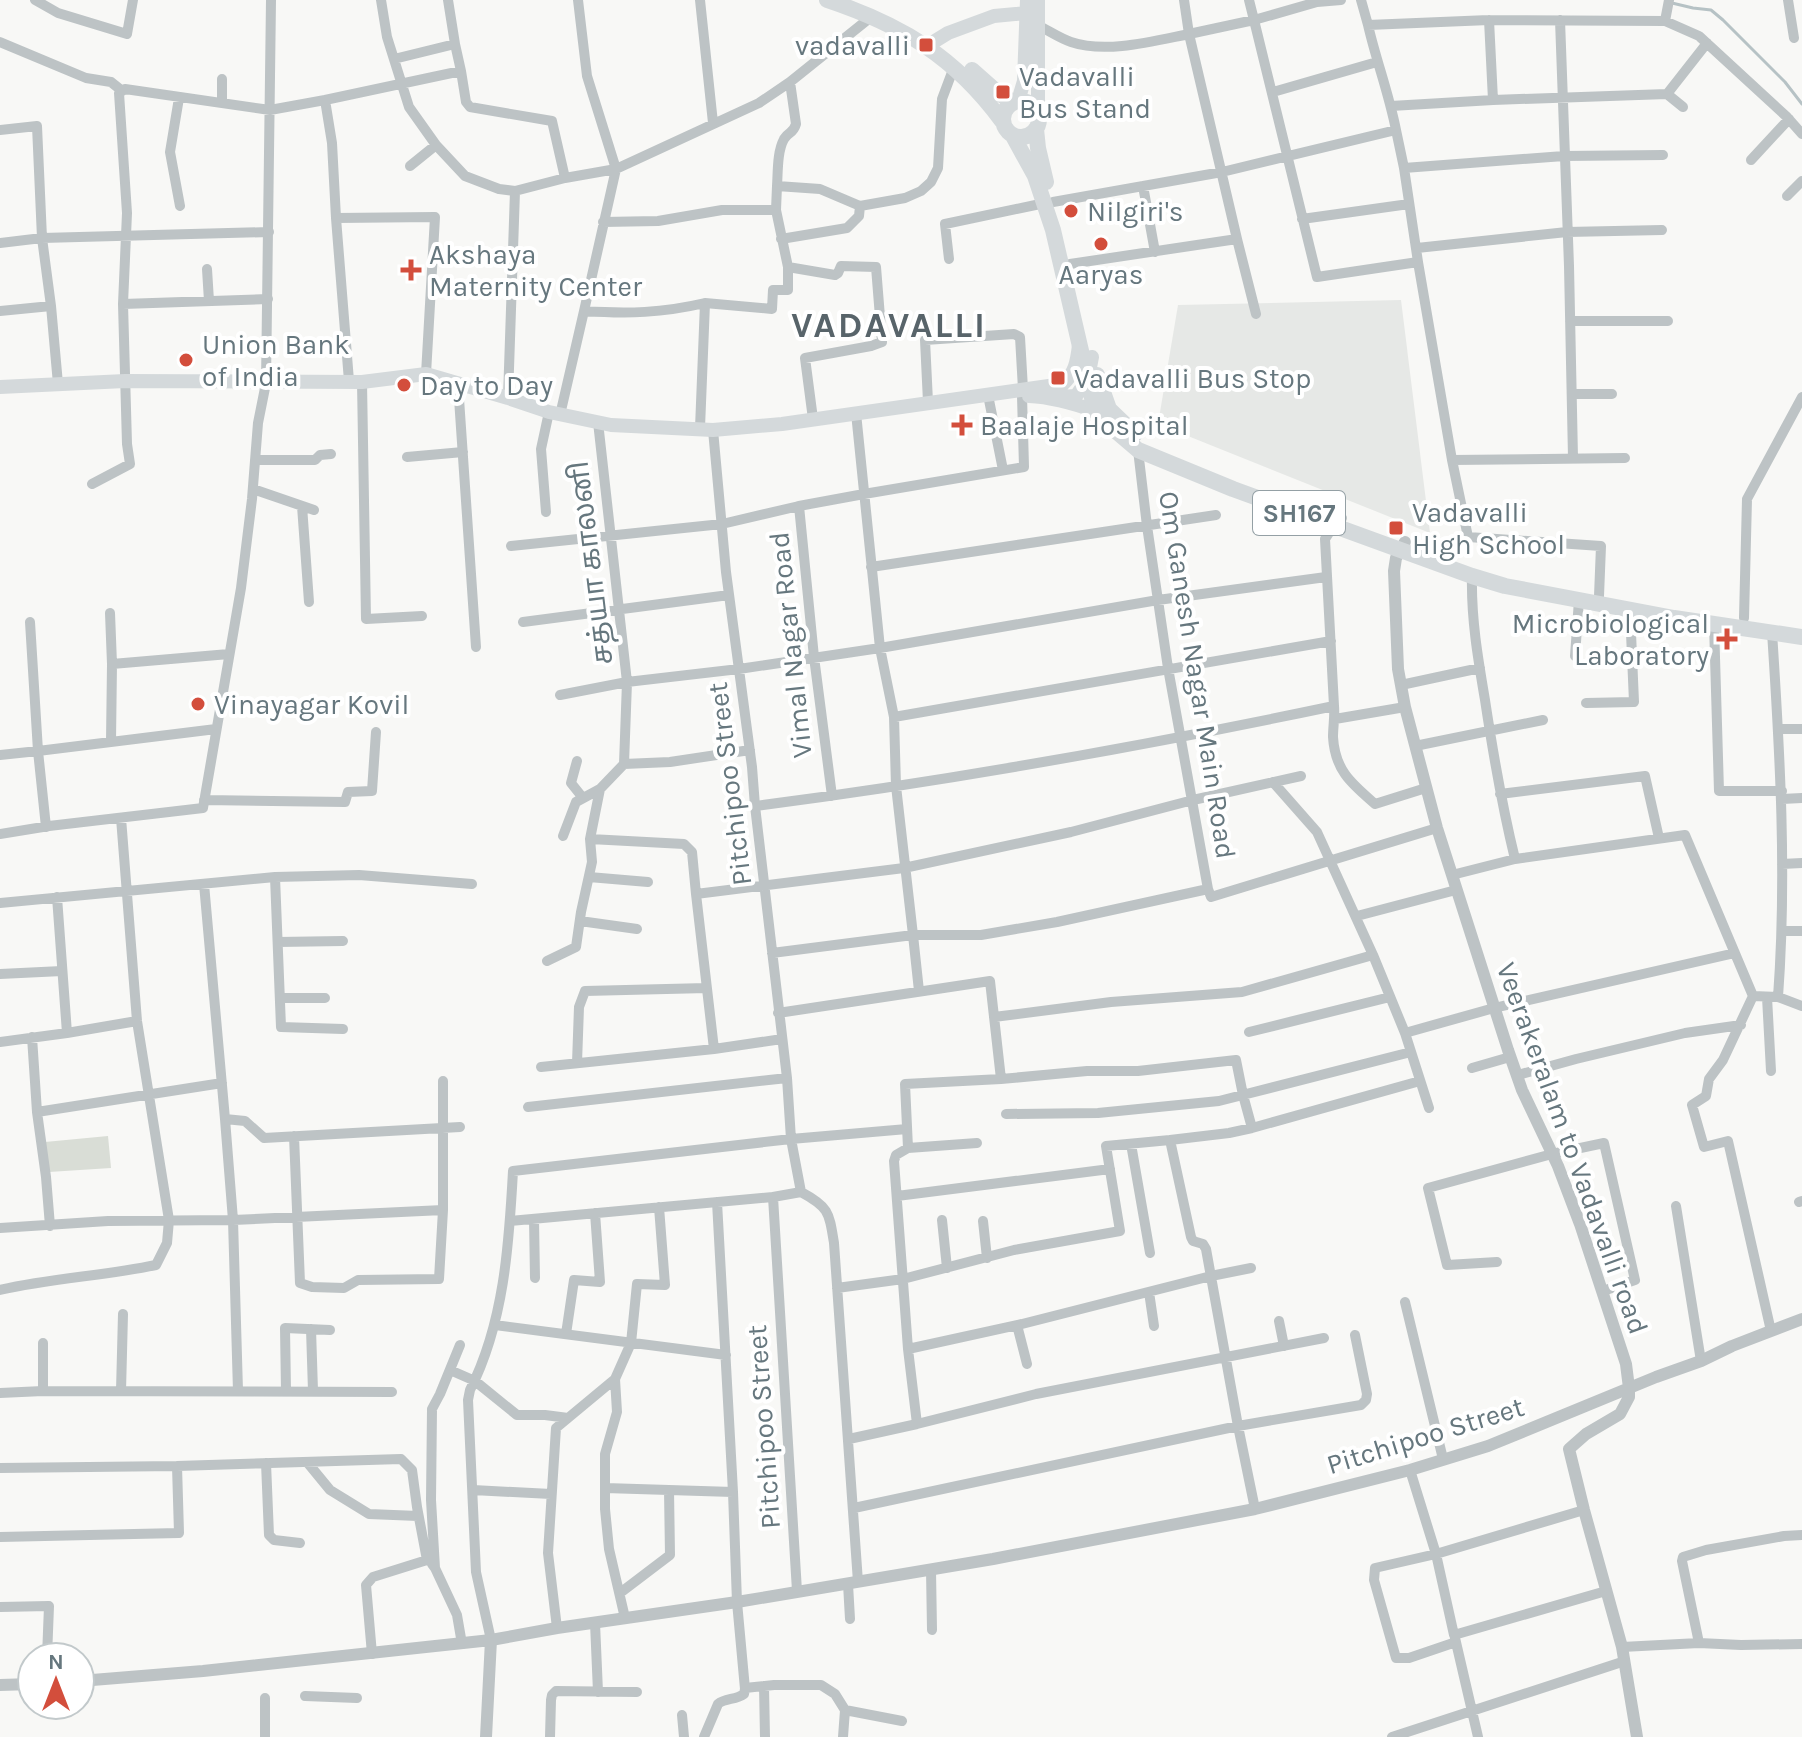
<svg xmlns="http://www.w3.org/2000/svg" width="1802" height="1737" viewBox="0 0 1802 1737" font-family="Karla,'Noto Sans Tamil',sans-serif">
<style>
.built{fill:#e6e8e6}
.green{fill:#d9ddd6}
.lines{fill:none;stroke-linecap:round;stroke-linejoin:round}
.stream{stroke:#b6c2c5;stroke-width:3}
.minor{stroke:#bdc3c5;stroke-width:10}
.tertiary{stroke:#bdc3c5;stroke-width:12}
.secondary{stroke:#d4d9db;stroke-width:14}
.primary{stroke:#d4d9db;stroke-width:16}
.poi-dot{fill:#d34e3c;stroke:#fff;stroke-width:3}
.labels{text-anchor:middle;stroke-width:8;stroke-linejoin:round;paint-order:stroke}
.shield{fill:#fff;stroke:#94a0a5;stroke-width:2}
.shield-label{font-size:26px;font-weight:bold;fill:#66777e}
.poi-label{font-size:28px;fill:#66777e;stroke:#fff;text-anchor:start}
.street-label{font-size:28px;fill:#66777e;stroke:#fff}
.district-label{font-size:36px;font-weight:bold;letter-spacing:2px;fill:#58646a;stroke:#fff}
</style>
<rect width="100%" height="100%" fill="#f8f8f6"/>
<path class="built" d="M1401,300l29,233 -272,-109 20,-119z"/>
<path class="green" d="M108,1136l3,32 -62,4 -4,-30z"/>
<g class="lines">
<path class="stream" d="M1672,3l21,5 18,2 12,10 62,62 17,22"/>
<path class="minor" d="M35,0l23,13 69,21 6,-34
M381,0l6,37 22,70 27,38 29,31 34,13 16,2 50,-13 51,-9 143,-66 31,-21 81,-65
M448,0l7,44
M578,0l9,76 29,93 -32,142c44,3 78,2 121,-8l-5,125
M700,0l13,123
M1341,0l-24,2 -63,18 63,257 101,-15 -14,-94 -8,-38
M1361,0l7,25
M1788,0l6,38
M1489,20l4,80
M1560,20l9,246 4,192
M1665,21l4,-21
M1037,25c11,5 22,13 34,17 35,12 83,-1 118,-8l-5,-34
M0,42l86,36 25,4 10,8
M394,59l61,-15 6,27
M1273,92l104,-30
M179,98l-9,54 10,54
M222,103v-24
M1391,106l102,-6 174,-6
M1683,107l-16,-13 40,-51
M0,130l37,-4 5,112 9,68 7,78
M1751,160l38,-41
M410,166l26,-21
M1404,168l160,-12 99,-1
M777,186c1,-14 0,-34 7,-47 5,-8 9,-5 12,-15l-6,-42
M1143,186l12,66
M1787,196l15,-15
M1053,202l169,-30 174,-42c-7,-36 -20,-70 -28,-105l121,-5 176,1 34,15 88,81 15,17
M336,218l99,-1 -9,157
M1302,219l107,-15
M603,222l55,-1 64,-11h54
M781,239l66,-11 12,-12 1,-10
M1237,239l19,75
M0,243l42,-5 227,-6
M1417,248l150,-16 95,-2
M949,259l-4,-35 100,-21
M1418,262l34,198 16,77 133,9 -2,50
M1070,264l167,-25 -48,-205 65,-14 -5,-20
M207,269l2,32
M705,303l67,6 1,-19h15v-23
M123,304l145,-5
M0,311l51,-5
M1570,321h98
M349,381l-13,-163 -4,-75 -7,-43 136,-29 5,31 4,5 82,14 13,57
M362,382l4,237 56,-3
M458,384l18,263
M1572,394h40
M988,395l15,75
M508,398l7,-207
M928,402l-3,-62 89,-6 6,3 3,52
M560,415l24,-104
M813,419l-8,-61 66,-12 11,-4 -6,-75 -35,-1 -3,7 -3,2 -47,-8 -12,-57 1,-24 43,3 40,17 45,-8 16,-7 10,-9 7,-14 4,-69 12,-32
M598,422l29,260 112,-13 141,-21 278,-48 168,-23
M713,430l13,142 26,195 3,39 32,272 4,61 10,53 -28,5 24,394
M407,457l56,-5
M255,460h60l5,-5 11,-1
M1452,460l173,-2
M92,484l38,-20 -3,-20 -4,-140 4,-91 -8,-120 6,-4 145,21 55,-10
M253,489l61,21
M302,506l7,96
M546,512l-5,-63 8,-37
M511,546l211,-22 77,-18
M871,567l345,-52
M1472,576c-1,42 6,83 13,124 8,53 17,106 30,159
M110,613l2,51 -1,77
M1744,618l3,-119 55,-102
M523,622l206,-27
M1714,624l5,167h63
M1772,632c8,122 15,243 6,365l24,9
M1575,656l4,-56
M112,664l117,-10
M1401,685l79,-17
M1586,703l48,-1 -4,-92
M1334,706c1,10 -1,21 -1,31 2,34 19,47 42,67l51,-16
M894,717l437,-76
M1335,719l70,-12
M1778,729h24
M1415,746l128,-26
M0,755l38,-4 -8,-129
M577,761l-6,22 12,15
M624,764l46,-2 80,-12
M1500,794l145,-18 14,62
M832,796l-18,-139 -15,-151 65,-12 160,-27 -2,-71
M1782,799l20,-1
M204,800l141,2 3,-10 24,-1 4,-59
M755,806c194,-25 388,-60 579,-100l-9,-167 9,-14 8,-7
M46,827l-8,-76 178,-22
M0,834l49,-8 154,-18 38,-220 11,-89 6,-76 8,-40 5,-383
M563,836l13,-34 24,-13
M590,839l94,5 8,8 4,42
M1782,864l20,-1
M1452,875l63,-16 170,-24 68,161 25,1
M275,877l6,150 62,2
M589,877l59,5
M204,884l21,235 20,2 19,17 196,-11
M1208,889l3,8 226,-69
M57,897l10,136
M0,903l275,-26 84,-2 113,9
M1357,916l99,-26
M580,921l57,8
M1783,931h19
M278,942l65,-1
M772,953l141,-18 -17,-149 -2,-69 -14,-69 -24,-235
M1373,955l32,78 89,-25 241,-55
M547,961l29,-14 5,-35 11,-50 -2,-23 10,-50 24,-25 3,-82 -67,13
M0,974l62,-3
M919,991l-6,-56h68l76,-13 151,-33 -40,-221 -21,-142 -9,-76
M1753,996l-30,64 -14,19 -3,17 -14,9 12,42 24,-6 43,190
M1767,997l4,74
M280,998h45
M778,1013l212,-32 11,98 86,-8h51l98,-11 7,35 9,33 -23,5 -59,7 21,97 2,4 10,3 3,5 32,177 17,83
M994,1017l117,-15 131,-10 131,-37 -56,-123 -44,-50
M1249,1032l141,-35
M1405,1033l24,75
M32,1037l5,75 9,65 4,49
M782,1039l-68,10 -18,-155 208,-26 167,-36 122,-32 108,-24
M0,1042l67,-9 70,-12
M577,1063l2,-56 6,-16 122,-3
M541,1067l173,-18
M1472,1068l38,-11
M1518,1075l58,-16 109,-26 56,-8
M528,1107l259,-29
M37,1112l185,-29
M1006,1114l92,-1 121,-12 192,-49
M225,1119l8,101 210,-10
M1252,1128l168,-47
M294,1136l6,147 12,4 32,1 14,-8 81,-1 4,-69v-129
M1131,1144l19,109
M908,1148l69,-5
M801,1192c28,15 28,20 33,51l24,339
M897,1196l213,-27
M1799,1202l3,-1
M1676,1206l25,155
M534,1219l1,59
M942,1220l5,48
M510,1221l263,-24
M983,1221l4,37
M0,1228l108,-7 125,-1 5,171
M1497,1262l-50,3 -19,-77 124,-34 52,-11 31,137 -32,11
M837,1288l66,-9 111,-29 106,-19 -14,-85 64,-6
M0,1290c51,-12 104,-14 156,-25l11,-22 2,-23 -32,-199 -16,-203
M1149,1292l5,34
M1405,1302l38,157
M1279,1321l5,25
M495,1325l231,30
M1017,1325l10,39
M311,1329l2,62
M566,1334l8,-54 26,2 -5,-69
M43,1343v48
M908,1349l-14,-188 2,-6 12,-7 -3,-64 96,-5
M450,1370l25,11 42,34h28l23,3
M615,1379l2,33 -12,42v55l4,40 16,69
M121,1391l2,-77
M286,1391l-1,-63 45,2
M0,1393l43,-2 349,1
M917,1424l-9,-75 114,-25 189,-48 40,-8
M849,1439l68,-15 119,-30 288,-56
M307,1462l23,28 39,24 49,2
M266,1463l3,72 5,5 26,3
M177,1466l224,-7 11,11 5,37 10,53 -54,17 -7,8 6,69
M0,1468l177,-2 2,67 -179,4
M1410,1470l26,84 18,81 152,-44
M605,1488l128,4
M473,1490l78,4
M854,1508l384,-82 123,-21 5,-5 1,-6 -12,-59
M432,1564l3,4 22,47 5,29
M435,1568l-4,-68 1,-91 8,-15 20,-49
M931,1570l1,60
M848,1584l2,35
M620,1593l50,-38 -1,-65
M0,1607l49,-1 -2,51
M595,1623l3,69
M557,1628l-9,-75 8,-125 59,-49 16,-36 6,-59 28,1 -6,-78
M1455,1638l23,99
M491,1640l-15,-68 -8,-172 2,-10c34,-67 39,-145 43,-219l278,-32 116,-10
M1456,1642l-47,16h-13l-22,-78 1,-12 61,-14 148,-44
M1699,1643l-17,-82 1,-4 23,-7 78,-14 18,-1
M1622,1647l77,-4 42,2 61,-1
M764,1686l1,51
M745,1688l29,-3h47l14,9 10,16 -2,27
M305,1696l52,2
M845,1710l57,11
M682,1715l2,22
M265,1737v-39
M550,1737l1,-37 1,-5 4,-4 81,1
M704,1737l14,-33c7,-6 18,-4 26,-10l1,-5 -8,-87 -4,-110 -16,-290
M1392,1737l233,-76"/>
<path class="tertiary" d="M1405,542l-9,16 -2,13 4,98 7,38 32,121 71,222 14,40 36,76 22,58 46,140 3,24v9l-9,17 -34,20 -17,15 15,61 38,137 15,90
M80,1681l123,-10 288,-31 66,-12 180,-26 256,-43 262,-50 155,-39 78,-24 168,-69 45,-16 31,-15 70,-27
M0,1685l32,-1
M486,1737l5,-97"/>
<path class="secondary" d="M1038,0v114
M935,41l13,-8 46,-17 32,-3
M1018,101l6,-20 3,-81
M0,387l125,-6 237,1 64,-8 82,24 41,14 62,13 102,5 69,-6 281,-40c12,-11 14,-22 16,-39
M1029,396c22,1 44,7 66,15
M1059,397l17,-1c10,-12 14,-24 16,-39"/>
<path class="primary" d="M827,0c75,25 128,57 175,121
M972,70l26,23 15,9
M1003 119a18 18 0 1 1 36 0a18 18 0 1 1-36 0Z
M1036,129l2,19 8,34
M1013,136l22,40 18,54 42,181 9,10 34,29 95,39 239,87 33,10 169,32 128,19
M1097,375l12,34 26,25"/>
</g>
<g class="poi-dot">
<rect x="918" y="37" width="16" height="16" rx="4"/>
<rect x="995" y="84" width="16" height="16" rx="4"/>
<circle cx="1071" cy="211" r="8"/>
<circle cx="1101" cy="244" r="8"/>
<path d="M407 258h8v8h8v8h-8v8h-8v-8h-8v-8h8z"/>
<circle cx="186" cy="360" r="8"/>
<rect x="1050" y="370" width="16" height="16" rx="4"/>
<circle cx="404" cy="385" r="8"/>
<path d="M958 413h8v8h8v8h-8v8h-8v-8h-8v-8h8z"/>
<rect x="1388" y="520" width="16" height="16" rx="4"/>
<path d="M1723 627h8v8h8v8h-8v8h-8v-8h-8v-8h8z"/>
<circle cx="198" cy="704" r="8"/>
</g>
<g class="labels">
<rect class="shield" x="1253" y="491" width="92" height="44" rx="6"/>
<g class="shield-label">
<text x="1299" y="522">SH167</text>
</g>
<g class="poi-label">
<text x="910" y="55" text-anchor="end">vadavalli</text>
<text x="1019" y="86">Vadavalli<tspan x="1019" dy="32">Bus Stand</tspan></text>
<text x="1087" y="221">Nilgiri's</text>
<text x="429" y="264">Akshaya<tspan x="429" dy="32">Maternity Center</tspan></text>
<text x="1101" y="284" text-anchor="middle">Aaryas</text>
<text x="202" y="354">Union Bank<tspan x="202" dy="32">of India</tspan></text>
<text x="1074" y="388">Vadavalli Bus Stop</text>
<text x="420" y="395">Day to Day</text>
<text x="980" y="435">Baalaje Hospital</text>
<text x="1412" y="522">Vadavalli<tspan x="1412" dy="32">High School</tspan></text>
<text x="1709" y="633" text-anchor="end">Microbiological<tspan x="1709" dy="32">Laboratory</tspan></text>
<text x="214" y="714">Vinayagar Kovil</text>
</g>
<g class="street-label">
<text transform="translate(590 563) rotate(-97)" y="10">சத்யா காலனி</text>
<text transform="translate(790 645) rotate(-96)" y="10">Vimal Nagar Road</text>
<text transform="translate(1198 675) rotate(81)" y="10">Om Ganesh Nagar Main Road</text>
<text transform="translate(729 784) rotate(-97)" y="10">Pitchipoo Street</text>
<text transform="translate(1573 1148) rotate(70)" y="10">Veerakeralam to Vadavalli road</text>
<text transform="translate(763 1427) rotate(-94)" y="10">Pitchipoo Street</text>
<text transform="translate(1425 1435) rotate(-17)" y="10">Pitchipoo Street</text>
</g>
<g class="district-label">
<text x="889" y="337">VADAVALLI</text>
</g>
</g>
<g transform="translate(56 1681)"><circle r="38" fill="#ffffff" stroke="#c2c9cb" stroke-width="2"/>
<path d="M0-6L14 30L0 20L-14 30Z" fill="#d34e3c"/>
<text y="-12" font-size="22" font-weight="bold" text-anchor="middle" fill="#66777e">N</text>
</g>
</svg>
